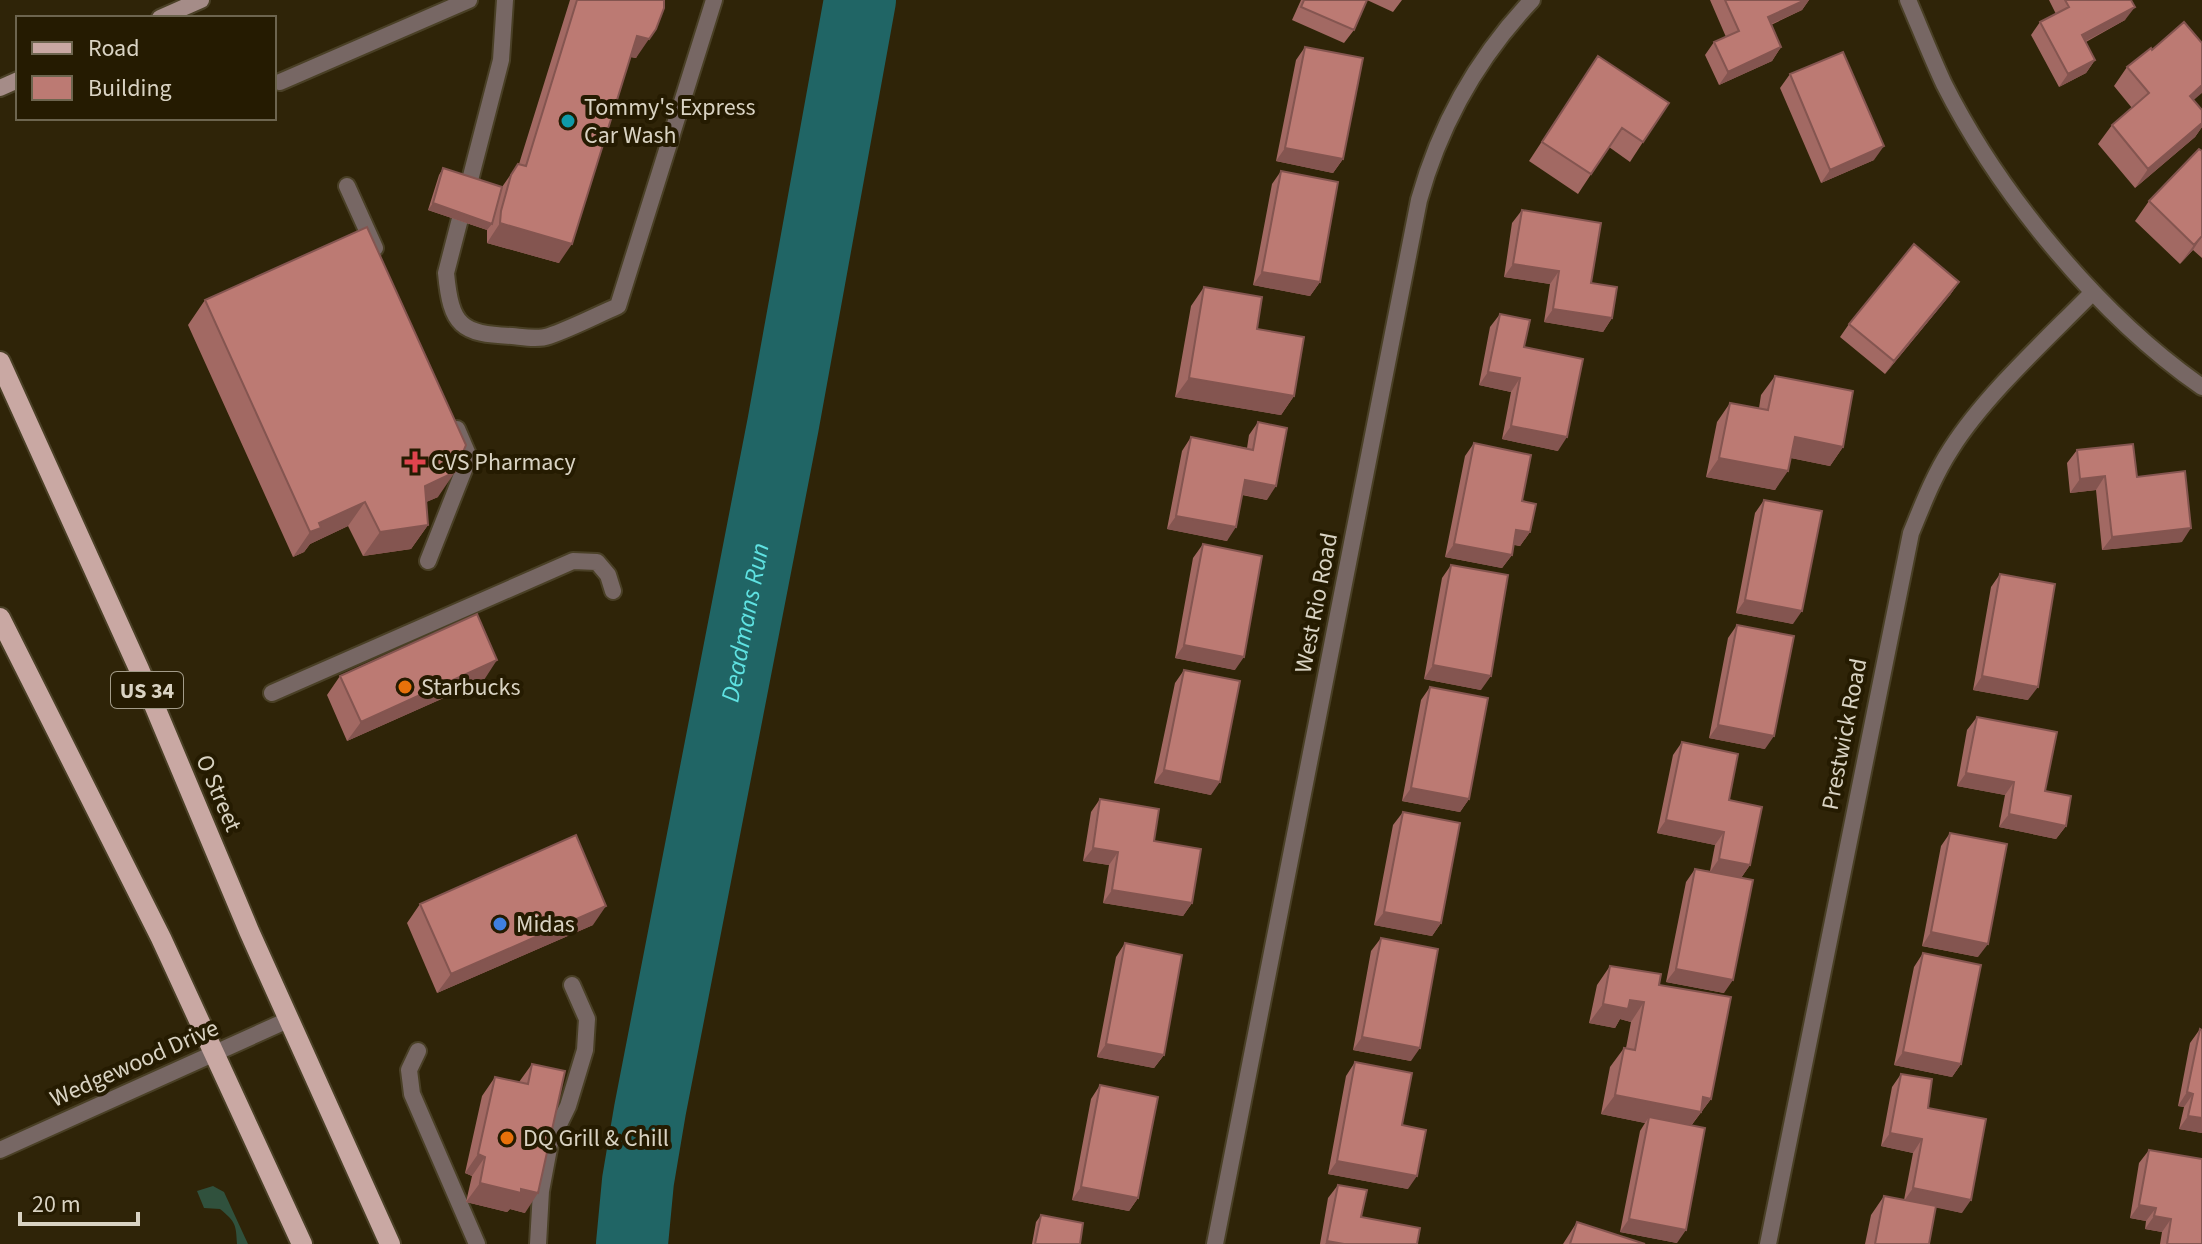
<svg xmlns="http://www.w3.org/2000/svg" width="2202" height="1244" viewBox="0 0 2202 1244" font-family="'Source Sans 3',sans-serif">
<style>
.green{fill:#30513d}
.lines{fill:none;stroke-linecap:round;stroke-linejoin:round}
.river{stroke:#206565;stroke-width:72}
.service-casing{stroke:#4a4026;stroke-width:20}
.minor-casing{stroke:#4a4026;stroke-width:20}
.secondary-casing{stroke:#4a4026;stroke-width:20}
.primary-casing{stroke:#4a4026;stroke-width:24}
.service{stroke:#776764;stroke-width:16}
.minor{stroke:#776764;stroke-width:16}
.secondary{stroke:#a58c88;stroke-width:16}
.primary{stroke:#c9a8a3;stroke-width:20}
.wall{fill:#a26963}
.shaded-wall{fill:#845550}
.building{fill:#bc7a73;stroke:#845550;stroke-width:2}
.culture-dot{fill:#0f9aa8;stroke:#251b01;stroke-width:3}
.health-dot{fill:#e0444e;stroke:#251b01;stroke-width:3}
.food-dot{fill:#e8710a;stroke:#251b01;stroke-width:3}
.shop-dot{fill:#3f7fe0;stroke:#251b01;stroke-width:3}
.labels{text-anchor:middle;stroke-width:8;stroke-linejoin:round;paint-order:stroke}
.shield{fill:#251b01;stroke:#a39c89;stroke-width:2}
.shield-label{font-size:22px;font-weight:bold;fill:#d9d3c3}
.poi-label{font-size:24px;fill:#d9d3c3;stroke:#251b01;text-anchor:start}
.street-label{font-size:24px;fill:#d9d3c3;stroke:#251b01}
.water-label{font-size:26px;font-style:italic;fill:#5fe2e2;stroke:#251b01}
</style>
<rect width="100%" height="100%" fill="#2f2408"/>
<path class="green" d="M213,1186l11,6 24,52h-11c-1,-19 -1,-22 -17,-35l-16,-1 -7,-17z"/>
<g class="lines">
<path class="river" id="s1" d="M632,1244l6,-63 12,-71 133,-685 77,-425"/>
<defs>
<path id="service" d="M505,0l-4,60 -55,213c5,53 15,61 66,63 11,1 26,4 37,0 23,-8 46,-20 69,-30l96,-306
M280,82l189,-82
M347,186l28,62
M428,561l41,-104 -12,-28
M272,693l301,-132 24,1 11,13 5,16
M418,1051l-9,19 3,24 65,150
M538,1244l3,-53 9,-48 18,-37 17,-56 2,-31 -15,-34"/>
<path id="minor" d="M1908,0c12,28 23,56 36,84 56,111 156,232 258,303
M0,1150l288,-130
M1215,1244l204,-1044c21,-76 59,-143 113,-200
M1768,1244l143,-711c12,-29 23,-58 40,-84 34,-54 97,-111 142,-157"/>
<path id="secondary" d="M160,18l41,-18
M0,88l18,-8"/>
<path id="primary" d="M0,362l139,307 110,262 141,313
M0,618l161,320 141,306"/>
</defs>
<use href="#service" class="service-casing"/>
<use href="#minor" class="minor-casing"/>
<use href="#secondary" class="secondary-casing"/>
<use href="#primary" class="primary-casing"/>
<use href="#service" class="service"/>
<use href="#minor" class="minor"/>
<use href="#secondary" class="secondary"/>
<use href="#primary" class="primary"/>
</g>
<path class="wall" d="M570,0h94l-28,58 -6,-1 -71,206 -72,-20v-13l-59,-20 11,-35 4,-7 59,19 16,-23h1z
M1301,0h101l-9,12 -26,-12 -13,30 -10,13 -52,-23z
M1710,0h99l-7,10 -31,15 10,22 -9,14 -53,24 -14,-30 9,-13 12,-5z
M2049,0h82l-6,20 -39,22 9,18 -9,13 -27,14 -28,-52 9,-13 16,-8z
M1305,47l38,112 -10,14 -57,-12 20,-101z
M2152,50l50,60v17l-7,10 -60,51 -37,-44 14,-19 20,-17 -18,-22 13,-19z
M1598,56l45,86 -13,20 -21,-15 -31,47 -49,-33z
M1790,74l84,86 -53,23 -41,-95z
M2202,151v107l-9,-8 -13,14 -45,-43 14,-20z
M1281,171l39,111 -10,14 -57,-11 19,-101z
M1522,210l69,73 21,35 -9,14 -59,-10 6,-38 -46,-7 8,-54z
M1959,282l-9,13 -65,79 -45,-37 9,-13z
M1204,287l53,42 37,67 -13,19 -106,-18 16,-91z
M205,300l233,197 -12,5 2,23 -17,24 -48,7 -15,-30 -38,18 -6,8 -11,5 -105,-232z
M1500,314l24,33 34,104 -56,-12 9,-47 -32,-7 11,-58z
M1775,376l68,71 -13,19 -39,-8 -16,32 -69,-13 11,-55 13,-19 29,5 2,-13z
M1258,422l9,78 -25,-5 -15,46 -60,-12 15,-78 9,-14 56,11 2,-13z
M1474,443l48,58 8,31 -10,14 -6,-1 -2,10 -10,13 -57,-11 20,-101z
M2077,450l60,27 45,65 -80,8 -6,-60 -26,3 -3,-30z
M1764,500l29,124 -57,-11 19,-100z
M1203,544l32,126 -60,-12 18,-100z
M1451,565l30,125 -57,-11 18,-101z
M2000,574l28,126 -55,-10 18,-103z
M1737,625l28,124 -56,-11 19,-100z
M1184,670l27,125 -57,-12 21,-100z
M340,676l144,4 -137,61 -20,-46z
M1430,687l39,112 -9,13 -58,-11 19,-101z
M1977,717l68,74 21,35 -10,13 -57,-12 6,-32 -48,-9 10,-56z
M1682,742l47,58 21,65 -9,13 -17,115 -58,-11 20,-100 9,-13 15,2 5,-26 -58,-12 16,-78z
M1100,799l54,42 38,62 -9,13 -80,-13 6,-38 -26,-4 8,-49z
M1403,812l38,111 -9,13 -58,-11 19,-100z
M1950,833l28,124 -56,-11 19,-100z
M420,904l173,21 -156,68 -30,-70z
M1381,938l30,123 -58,-11 18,-99z
M1125,943l39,112 -10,13 -57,-11 19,-100z
M1923,953l38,111 -9,13 -58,-12 20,-98z
M1610,966l49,19 52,114 -20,27 -14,117 -57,-11 20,-101 5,-8 -44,-9 9,-47 14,-19h2l5,-26 -11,-3 -5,9 -26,-5 8,-38z
M2200,1029l2,104 -23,-4 5,-22 -6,-1 12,-63z
M1355,1062l47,63 6,64 -80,-15 18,-98z
M532,1064l-7,149 -15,-4 -3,3 -41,-10 6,-26 -7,-3 17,-77 13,-19 24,5z
M1901,1074l27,34 34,105 -26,-6 -7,37h-64l6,-29 13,-19 20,4 9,-47 -32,-7 11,-59z
M1100,1085l38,113 -9,13 -57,-11 19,-101z
M2149,1150l53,94h-42l2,-12 -17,-3 1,-8 -16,-3 9,-55z
M1338,1185l23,32 56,27h-97l8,-46z
M1041,1215l39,29h-48l4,-22z
M1577,1222l68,22h-82z"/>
<path class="shaded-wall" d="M1805,0h4l-7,10 -44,20 10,-13z
M2135,7l-10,13 -52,28 9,-13z
M637,36l12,3 -13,19 -13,-3z
M1781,47l-9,14 -53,24 9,-13z
M2095,60l-9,13 -27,14 9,-13z
M2202,85v8l-26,22 14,-19z
M2202,123v4l-7,10 -60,51 13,-19z
M1884,146l-10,14 -53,23 9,-13z
M1285,148l58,11 -10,14 -57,-12z
M433,203l59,21 -5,6 -59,-20z
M500,223l72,21 -13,19 -72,-20z
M2202,236l-9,14 -13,14 14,-19z
M1513,264l46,7 -9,13 -46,-7z
M1262,272l58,10 -10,14 -57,-11z
M1959,282l-9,13 -65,79 9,-13z
M1553,309l59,9 -9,14 -59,-10z
M1488,372l32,6 -9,14 -32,-7z
M1189,378l105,18 -13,19 -106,-18z
M1511,426l56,11 -9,14 -56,-12z
M1795,437l48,10 -13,19 -49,-10z
M1719,458l69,13 -13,19 -69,-13z
M455,472l-17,25 -30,13 17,-24z
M2105,476l-9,14 -26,3 10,-14z
M1245,480l31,6 -9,14 -32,-7z
M365,502l-17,24 -38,18 -6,8 -11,5 17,-25 9,-9z
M1176,516l60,11 -9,14 -60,-12z
M428,525l-17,24 -48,7 17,-24z
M2191,528l-9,14 -80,8 10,-13z
M1516,530l14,2 -10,14 -13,-3z
M1454,544l58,11 -10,13 -57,-11z
M1745,600l57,11 -9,13 -57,-11z
M1184,645l60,12 -9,13 -60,-12z
M497,660l-13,20 -137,61 14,-19z
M1433,665l58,11 -10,14 -57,-11z
M1982,676l56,11 -10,13 -55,-10z
M1718,725l56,11 -9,13 -56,-11z
M1164,770l56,12 -9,13 -57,-12z
M1966,773l48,9 -9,13 -48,-9z
M1411,788l58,11 -9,13 -58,-11z
M2009,814l57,12 -10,13 -57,-12z
M1666,820l58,12 -9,13 -58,-12z
M1093,848l25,4 -9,13 -26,-4z
M1719,859l31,6 -9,13 -31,-6z
M1112,890l80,13 -9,13 -80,-13z
M606,906l-13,19 -156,68 14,-19z
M1384,912l57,11 -9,13 -58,-11z
M1931,932l57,12 -10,13 -56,-11z
M1676,969l57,11 -9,13 -58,-11z
M1630,1000l14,2 -13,20 -11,-3 -5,9 -26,-5 14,-19z
M1362,1037l58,11 -9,13 -58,-11z
M1106,1044l58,11 -10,13 -57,-11z
M1903,1052l58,12 -9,13 -58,-12z
M2187,1092l6,2 -9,13 -6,-1z
M1615,1095l88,2 8,2 -24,32 -38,-14 -4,6 -44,-9z
M2188,1116l14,2v15l-23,-4z
M1890,1133l32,6 -9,14 -32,-7z
M478,1154l7,3 -13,19 -7,-3z
M1337,1161l80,15 -9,13 -80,-15z
M480,1183l41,6 17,4 -13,20 -15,-4 -3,3 -41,-10z
M1081,1187l57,11 -9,13 -57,-11z
M1913,1188l58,12 -9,13 -58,-12z
M2139,1205l17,3 -10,13 -16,-3z
M2154,1216l17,3 -9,13 -17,-3z
M1629,1219l57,11 -9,13 -57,-11z
M1327,1241l17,3h-19z"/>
<path class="building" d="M577,0h87v8l-8,21 -7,10 -12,-3 -65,208 -72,-21 1,-12 10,-36 7,-11 8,2z
M1304,0h63l-13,30 -53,-23z
M1725,0h80l-37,17 13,30 -53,25 -14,-30 25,-11z
M2065,0h66l4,7 -53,28 13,25 -27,14 -28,-52 29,-15z
M2184,22l18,21v42l-12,11 12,14v13l-54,46 -36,-44 37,-32 -22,-26 24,-19 1,2z
M1305,47l58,11 -20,101 -58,-11z
M1843,52l41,94 -54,24 -40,-96z
M1598,56l71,47 -26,39 -21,-14 -31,46 -49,-32z
M2199,149l3,2v85l-8,9 -45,-44z
M443,168l59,19 -10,37 -59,-21z
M1281,171l57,11 -18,100 -58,-10z
M1522,210l79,13 -10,60 26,4 -5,31 -59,-9 6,-38 -46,-7z
M367,227l99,218 -11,27 -30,14 3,39 -48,7 -15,-30 -46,21 2,5 -11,4 -105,-232z
M1914,244l45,38 -65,79 -45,-37z
M1204,287l58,10 -5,32 47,8 -10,59 -105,-18z
M1500,314l30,6 -6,27 59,12 -16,78 -56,-11 9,-48 -32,-6z
M1775,376l78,15 -10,56 -48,-10 -7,34 -69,-13 11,-55 38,7z
M1258,422l29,6 -11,58 -31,-6 -9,47 -60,-11 15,-79 62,13z
M1474,443l57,12 -9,46 14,3 -6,28 -14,-2 -4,25 -58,-11z
M2133,444l4,33 48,-6 6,57 -79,9 -7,-61 -25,3 -3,-29z
M1764,500l58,11 -20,100 -57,-11z
M1203,544l59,12 -18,101 -60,-12z
M1451,565l57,10 -17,101 -58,-11z
M2000,574l55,10 -17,103 -56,-11z
M477,614l20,46 -136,62 -21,-46z
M1737,625l57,11 -20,100 -56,-11z
M1184,670l56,11 -20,101 -56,-12z
M1430,687l58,11 -19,101 -58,-11z
M1977,717l80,15 -12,59 26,5 -5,30 -57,-12 5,-32 -48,-9z
M1682,742l56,12 -9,46 33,7 -12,58 -31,-6 5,-27 -58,-12z
M1100,799l59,10 -5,32 47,8 -9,54 -80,-13 6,-38 -25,-4z
M1403,812l57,11 -19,100 -57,-11z
M1950,833l57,11 -19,100 -57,-12z
M576,835l30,71 -155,68 -31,-70z
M1695,869l58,11 -20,100 -57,-11z
M1381,938l57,11 -18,99 -58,-11z
M1125,943l57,12 -18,100 -58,-11z
M1923,953l58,12 -20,99 -58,-12z
M1610,966l51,8 -2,11 72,12 -20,102 -8,-2 -2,15 -86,-17 9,-47 11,2 9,-48 -14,-2 -2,9 -25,-5z
M2200,1029l2,1v88l-14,-2 5,-22 -6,-2z
M1355,1062l57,11 -10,52 24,5 -9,46 -80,-15z
M532,1064l33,7 -27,122 -17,-4v4l-41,-10 5,-26 -7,-3 17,-77 33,7z
M1901,1074l31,5 -4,29 58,11 -15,81 -58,-12 9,-49 -32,-6z
M1100,1085l58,12 -20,101 -57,-11z
M1649,1117l56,11 -19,102 -57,-11z
M2149,1150l53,9v85h-35l4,-25 -17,-3 2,-8 -17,-3z
M1338,1185l29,5 -6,27 59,11 -3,16h-73l-17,-3z
M1884,1196l52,10 -7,38h-54z
M1041,1215l42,8 -3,21h-45z
M1577,1222l68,22h-75z"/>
<circle class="culture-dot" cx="568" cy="121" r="8"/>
<path class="health-dot" d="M411 450h8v8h8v8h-8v8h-8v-8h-8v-8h8z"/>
<g class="food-dot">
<circle cx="405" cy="687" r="8"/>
<circle cx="507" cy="1138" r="8"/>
</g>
<circle class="shop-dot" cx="500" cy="924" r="8"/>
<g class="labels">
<rect class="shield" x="111" y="672" width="72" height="36" rx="6"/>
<g class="shield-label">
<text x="147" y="698">US 34</text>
</g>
<g class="poi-label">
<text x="584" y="115">Tommy's Express<tspan x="584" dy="28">Car Wash</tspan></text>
<text x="431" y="470">CVS Pharmacy</text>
<text x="421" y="695">Starbucks</text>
<text x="516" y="932">Midas</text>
<text x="523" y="1146">DQ Grill &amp; Chill</text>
</g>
<g class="street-label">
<text transform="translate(1316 603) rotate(-79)" y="8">West Rio Road</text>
<text transform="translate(1844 734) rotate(-79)" y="8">Prestwick Road</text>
<text transform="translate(219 793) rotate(67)" y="8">O Street</text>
<text transform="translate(134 1063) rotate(-24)" y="8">Wedgewood Drive</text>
</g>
<g class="water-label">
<text dy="9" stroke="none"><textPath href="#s1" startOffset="632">Deadmans Run</textPath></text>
</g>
</g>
<rect x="16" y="16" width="260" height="104" fill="#251b01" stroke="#6d654f" stroke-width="2"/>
<rect x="32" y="42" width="40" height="12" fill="#c9a8a3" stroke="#6d654f" stroke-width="2"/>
<text x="88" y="56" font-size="24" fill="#d9d3c3">Road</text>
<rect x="32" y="76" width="40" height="24" fill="#bc7a73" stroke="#6d654f" stroke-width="2"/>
<text x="88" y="96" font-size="24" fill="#d9d3c3">Building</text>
<path d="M20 1212v12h118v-12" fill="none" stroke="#d9d3c3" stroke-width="4"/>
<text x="32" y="1212" font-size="24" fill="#d9d3c3" stroke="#251b01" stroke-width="6" paint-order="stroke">20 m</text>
</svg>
